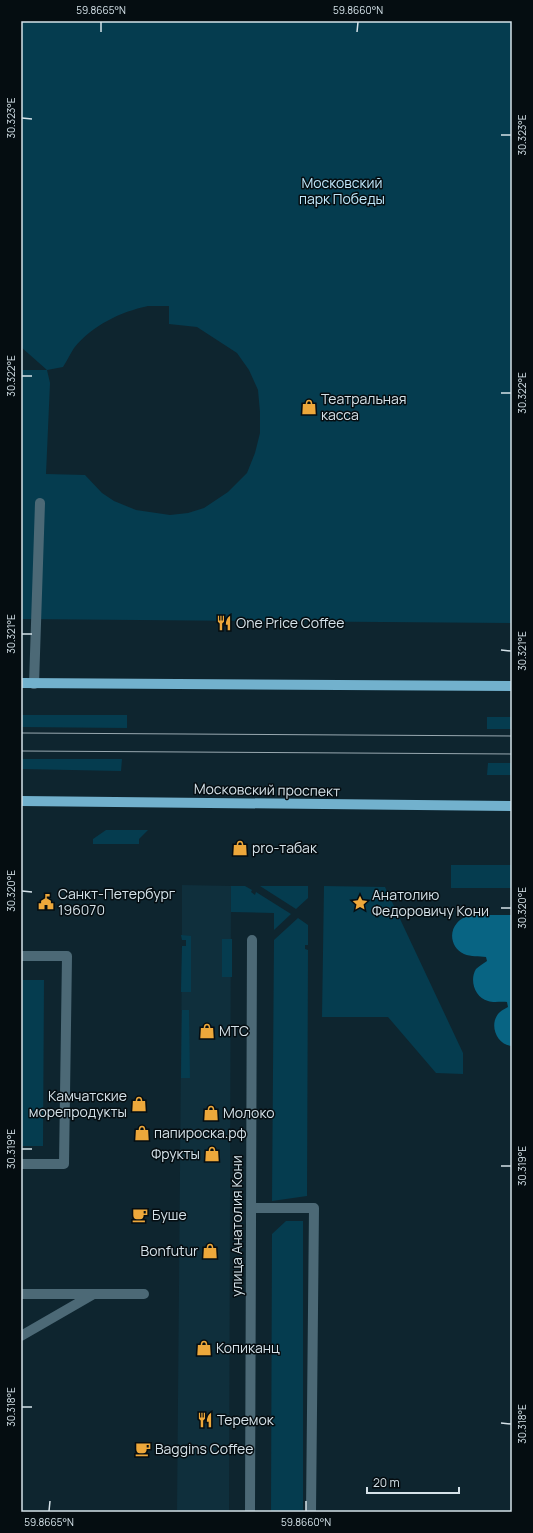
<svg xmlns="http://www.w3.org/2000/svg" width="533" height="1533" viewBox="0 0 533 1533" font-family="Manrope,sans-serif">
<style>
.built{fill:#0f2f3c}
.green{fill:#053c4f;fill-rule:evenodd}
.water{fill:#086483}
.lines{fill:none;stroke-linecap:round;stroke-linejoin:round}
.service{stroke:#4c6976;stroke-width:10}
.minor{stroke:#4c6976;stroke-width:10}
.primary{stroke:#72b1cd;stroke-width:10}
.tram{stroke:#99a9b1;stroke-width:1}
.ticks{fill:none;stroke:#d5e2e9;stroke-width:1.5}
.labels{text-anchor:middle;stroke-width:3;stroke-linejoin:round;paint-order:stroke}
.park-label{font-size:14px;fill:#c1e8fb;stroke:#050d11}
.poi-label{font-size:14px;fill:#d5e2e9;stroke:#050d11;text-anchor:start}
.street-label{font-size:14px;fill:#d5e2e9;stroke:#050d11}
.neatline{fill:none;stroke:#d5e2e9;stroke-width:1.5}
.ticks-label{font-size:10px;text-anchor:middle;fill:#d5e2e9}
</style>
<rect width="100%" height="100%" fill="#0e252f"/>
<path class="built" d="M182,885l49,1 -2,626h-52l5,-566h4v-6h-4z"/>
<path class="green" d="M21,21h491v602l-491,-4v-249h26l-26,-23zM148,306h21v18l28,3 40,26 12,17 9,20 2,22v21l-5,20 -8,20 -19,19 -24,16 -16,5 -18,2 -34,-5 -22,-9 -12,-8 -17,-18 -39,-1 4,-91 -3,-13 16,-3c4,-6 7,-13 11,-19 19,-23 46,-36 74,-42z
M21,715h106v13l-106,-1z
M487,717h25v12h-25z
M21,759h101l-1,12 -100,-2z
M488,763h24v12h-25z
M106,830h42l-9,9v5h-46v-5z
M451,865h61v23h-61z
M231,886h14l7,4 -1,2 4,3 1,-3 35,22 -17,16v-17l-43,-1z
M260,886h48v12l-12,11z
M324,886l61,1 78,166v21l-27,-1 -48,-56h-66z
M298,918l10,7v20h-3v4l3,1 -1,246 -35,5 2,-261z
M181,935l10,1v56h-10l1,-46h4v-6h-4z
M222,939h10v38h-10z
M21,980h23l-1,166h-22z
M182,1010h7l1,68h-9z
M286,1221h17v291h-32l1,-278z"/>
<path class="water" d="M474,915h38v131c-16,-1 -24,-23 -12,-34 2,-2 6,-4 8,-5l-1,-5c-6,-1 -13,1 -19,-1 -13,-3 -19,-21 -12,-32 3,-3 7,-5 11,-8l-1,-4c-7,-1 -15,0 -22,-3 -12,-5 -16,-21 -7,-31 4,-5 10,-7 17,-8z"/>
<g class="lines">
<path class="service" d="M34,684l6,-181
M21,956h46l-3,208h-43
M252,1208h62l-3,304
M21,1294h123
M21,1336l71,-41"/>
<path class="minor" d="M250,1512l2,-572"/>
<path class="primary" d="M21,683l491,3
M21,801l491,5"/>
<path class="tram" d="M21,733l491,3
M21,751l491,3"/>
</g>
<path class="ticks" d="M101,32v-10M357,32l1,-10M22,118l10,1M501,135h10M22,376h10M501,393h10M22,634h10M501,650l10,1M22,891l10,1M501,908h10M22,1149h10M501,1166h10M22,1407h10M501,1423l10,1M49,1511l1,-10M306,1511v-10"/>
<defs>
<symbol id="shop-bare" viewBox="-9 -9 18 18"><path d="M-5-2.5h2.3a2.7 3.5 0 0 1 5.4 0H5L5.5 6h-11ZM-1.5-2.5h3a1.5 2.3 0 0 0-3 0Z" fill="#eda83b" stroke="#050d11" stroke-width="2.5" paint-order="stroke"/></symbol>
<symbol id="restaurant-bare" viewBox="-9 -9 18 18"><path d="M-5-6h1v4h1v-4h1v4h1v-4h1v5L-1.5 .5V6h-2V.5L-5-1ZM5-6V6H3V1.5H1.5Q1.5-4 5-6Z" fill="#eda83b" stroke="#050d11" stroke-width="2.5" paint-order="stroke"/></symbol>
<symbol id="civic-bare" viewBox="-9 -9 18 18"><path d="M-.6-6.5H3V-4.5H.6V-3L4-1V1h2V6H-6V1h2V-1L-.6-3ZM-1.2 2.5V6h2.4V2.5Z" fill="#eda83b" stroke="#050d11" stroke-width="2.5" paint-order="stroke"/></symbol>
<symbol id="sight-bare" viewBox="-9 -9 18 18"><path d="M0-6L1.8-2.2L6-1.7L2.9 1.2L3.7 5.4L0 3.3L-3.7 5.4L-2.9 1.2L-6-1.7L-1.8-2.2Z" fill="#eda83b" stroke="#050d11" stroke-width="2.5" paint-order="stroke"/></symbol>
<symbol id="cafe-bare" viewBox="-9 -9 18 18"><path d="M-5.5-4.5H6V0H3Q3 3.5 0 3.5H-2.5Q-5.5 3.5-5.5 0ZM3-3.2v2h1.7v-2ZM-6 4.5H4V6H-6Z" fill="#eda83b" stroke="#050d11" stroke-width="2.5" paint-order="stroke"/></symbol>
</defs>
<g fill-rule="evenodd">
<use href="#shop-bare" x="298" y="396" width="22" height="22"/>
<use href="#restaurant-bare" x="213" y="612" width="22" height="22"/>
<use href="#shop-bare" x="229" y="837" width="22" height="22"/>
<use href="#civic-bare" x="35" y="891" width="22" height="22"/>
<use href="#sight-bare" x="349" y="892" width="22" height="22"/>
<use href="#shop-bare" x="196" y="1020" width="22" height="22"/>
<use href="#shop-bare" x="128" y="1093" width="22" height="22"/>
<use href="#shop-bare" x="200" y="1102" width="22" height="22"/>
<use href="#shop-bare" x="131" y="1122" width="22" height="22"/>
<use href="#shop-bare" x="201" y="1143" width="22" height="22"/>
<use href="#cafe-bare" x="129" y="1204" width="22" height="22"/>
<use href="#shop-bare" x="199" y="1240" width="22" height="22"/>
<use href="#shop-bare" x="193" y="1337" width="22" height="22"/>
<use href="#restaurant-bare" x="194" y="1409" width="22" height="22"/>
<use href="#cafe-bare" x="132" y="1438" width="22" height="22"/>
</g>
<g class="labels">
<g class="park-label">
<text x="342" y="188">Московский<tspan x="342" dy="16">парк Победы</tspan></text>
</g>
<g class="poi-label">
<text x="321" y="404">Театральная<tspan x="321" dy="16">касса</tspan></text>
<text x="236" y="628">One Price Coffee</text>
<text x="252" y="853">pro-табак</text>
<text x="58" y="899">Санкт-Петербург<tspan x="58" dy="16">196070</tspan></text>
<text x="372" y="900">Анатолию<tspan x="372" dy="16">Федоровичу Кони</tspan></text>
<text x="219" y="1036">МТС</text>
<text x="127" y="1101" text-anchor="end">Камчатские<tspan x="127" dy="16">мoрепродукты</tspan></text>
<text x="223" y="1118">Молоко</text>
<text x="154" y="1138">папироска.рф</text>
<text x="200" y="1159" text-anchor="end">Фрукты</text>
<text x="152" y="1220">Буше</text>
<text x="198" y="1256" text-anchor="end">Bonfutur</text>
<text x="216" y="1353">Копиканц</text>
<text x="217" y="1425">Теремок</text>
<text x="155" y="1454">Baggins Coffee</text>
</g>
<g class="street-label">
<text transform="translate(267 790) rotate(1)" y="5">Московский проспект</text>
<text transform="translate(237 1226) rotate(-90)" y="5">улица Анатолия Кони</text>
</g>
</g>
<rect width="533" height="1533" fill="none" stroke="#050d11" stroke-width="44"/>
<path d="M367 1487v6h92v-6" fill="none" stroke="#d5e2e9" stroke-width="2"/>
<text x="373" y="1487" font-size="12" fill="#d5e2e9" stroke="#050d11" stroke-width="3" paint-order="stroke">20 m</text>
<rect x="22" y="22" width="489" height="1489" class="neatline"/>
<g class="ticks-label">
<text x="101" y="14">59.8665°N</text>
<text x="358" y="14">59.8660°N</text>
<text transform="translate(11 118) rotate(-90)" y="4">30.323°E</text>
<text transform="translate(522 135) rotate(-90)" y="4">30.323°E</text>
<text transform="translate(11 376) rotate(-90)" y="4">30.322°E</text>
<text transform="translate(522 393) rotate(-90)" y="4">30.322°E</text>
<text transform="translate(11 634) rotate(-90)" y="4">30.321°E</text>
<text transform="translate(522 651) rotate(-90)" y="4">30.321°E</text>
<text transform="translate(11 891) rotate(-90)" y="4">30.320°E</text>
<text transform="translate(522 908) rotate(-90)" y="4">30.320°E</text>
<text transform="translate(11 1149) rotate(-90)" y="4">30.319°E</text>
<text transform="translate(522 1166) rotate(-90)" y="4">30.319°E</text>
<text transform="translate(11 1407) rotate(-90)" y="4">30.318°E</text>
<text transform="translate(522 1424) rotate(-90)" y="4">30.318°E</text>
<text x="49" y="1526">59.8665°N</text>
<text x="306" y="1526">59.8660°N</text>
</g>
</svg>
